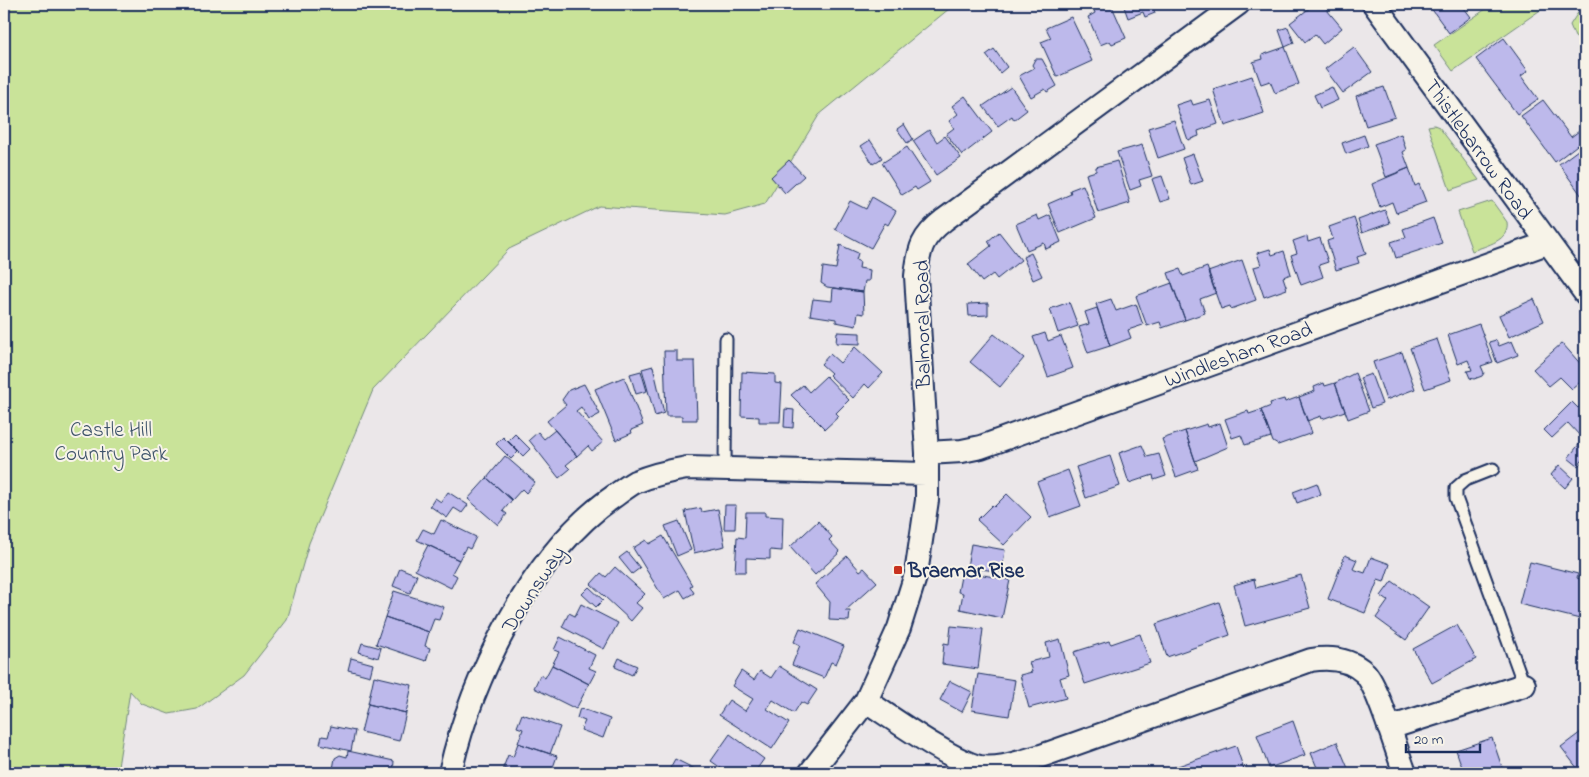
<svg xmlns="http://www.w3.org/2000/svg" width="1589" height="777" viewBox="0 0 1589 777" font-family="'Indie Flower',sans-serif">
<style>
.green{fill:#c9e399;stroke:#72897c}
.building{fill:#bdb9eb;stroke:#1b2f5e}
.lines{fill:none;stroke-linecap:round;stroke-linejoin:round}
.lane-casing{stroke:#1b2f5e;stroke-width:15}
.street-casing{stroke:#1b2f5e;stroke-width:26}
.lane{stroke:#f7f3e8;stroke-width:11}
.street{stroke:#f7f3e8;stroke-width:22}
.poi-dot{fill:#c8321e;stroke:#f7f3e8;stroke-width:2}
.labels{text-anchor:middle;stroke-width:4;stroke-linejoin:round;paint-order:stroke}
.street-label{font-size:21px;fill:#1b2f5e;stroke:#f7f3e8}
.park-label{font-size:21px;fill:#3e536a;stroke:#f7f3e8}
.poi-label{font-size:21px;font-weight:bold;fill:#1b2f5e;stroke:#f7f3e8;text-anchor:start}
</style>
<rect width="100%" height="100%" fill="#ebe7e9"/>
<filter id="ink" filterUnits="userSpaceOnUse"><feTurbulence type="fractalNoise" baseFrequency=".02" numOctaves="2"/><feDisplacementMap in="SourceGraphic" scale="10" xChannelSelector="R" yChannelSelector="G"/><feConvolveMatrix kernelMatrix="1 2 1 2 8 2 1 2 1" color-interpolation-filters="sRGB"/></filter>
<g filter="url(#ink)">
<path class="green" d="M4,4h951l-136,111 -54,89 -40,11 -126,-9 -90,43 -136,141 -64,153 -22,77 -43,55 -47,34 -28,5 -27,-10 -12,-13 -13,82h-113z
M1493,4h56l-96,67 -19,-26z
M1573,4h12v39l-10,-6 -5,-12 9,-14z
M1434,125l5,2 40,53 -29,10 -22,-64z
M1492,201l15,21c3,19 -20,23 -35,29l-14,-39z"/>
<path class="building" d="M1094,4h17l15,34 -14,6 -2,-3 -10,4 -12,-28 7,-4 -3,-8z
M1123,4h29l3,9 -10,4 -2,-5 -15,6z
M1315,4h7l20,24 -19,16 -8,-10 -10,8 -15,-19z
M1428,4h33l10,13 -22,16z
M1071,17l21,44 -35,16 -16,-35 10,-4 -5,-10z
M1288,27l6,16 -9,4 -6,-17z
M1504,38l24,33 -7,5 17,23 -21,15 -41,-55z
M1285,47l14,37 -24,9 -5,-12 -9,3 -8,-22 10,-3 -1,-4z
M1354,47l18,25 -29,21 -18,-24z
M994,49l13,18 -7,6 -14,-18z
M1035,59h7l15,27 -10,6 -2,-3 -14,8 -12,-21 15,-8 -2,-3z
M1252,76l12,37 -39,13 -12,-37z
M1011,87l16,23 -13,10 -2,-4 -14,10 -15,-20z
M1332,87l6,13 -18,8 -6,-13z
M1384,87l11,30 -29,9 -10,-30z
M965,96l27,36 -30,23 -16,-21 8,-6 -5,-7 9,-7 -6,-8z
M1191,100l2,5 17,-5 8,24 -20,7 1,5 -11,4 -12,-35z
M1543,100l28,37 8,-6 6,8 -30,23 -34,-46z
M1174,120l10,29 -26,9 -10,-30z
M904,124l9,15 -6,4 -10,-14z
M929,130l8,12 8,-6 16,22 -25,17 -23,-34z
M1401,134l5,16 -3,2 6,16 -23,9 -12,-33z
M1364,135l4,11 -22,8 -4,-11z
M870,140l12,18 -9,6 -12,-18z
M1142,145l10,31 -13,4 2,6 -11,4 -13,-38z
M907,147l23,35 -13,8 -2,-3 -13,8 -20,-32z
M1582,147l3,4 -1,48 -25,-35z
M1193,154l10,27 -12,4 -9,-27z
M789,160l15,16 -19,17 -14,-16z
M1117,161l13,42 -32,10 -12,-39 10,-3v-4z
M1409,168l6,18 4,-2 7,18 -30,11 -4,-11 -12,5 -8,-23z
M1162,176l8,23 -10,3 -8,-23z
M1083,185l13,33 -36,15 -12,-29 23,-10 -1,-4z
M872,197l24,14 -8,14 -3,-2 -14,25 -36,-19 15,-28 16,8z
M1385,210l5,13 -28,10 -4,-13z
M1037,215l2,5 11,-5 11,27 -15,7 -2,-6 -17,7 -11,-26z
M1354,218l12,36 -9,3 2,6 -23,7 -9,-29 6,-2 -4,-12z
M1433,218l9,25 -46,15 -5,-16 15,-5 -3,-8z
M999,232l22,28 -24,19 -4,-5 -11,8 -14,-18 23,-18 -3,-5z
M1307,236l1,6 12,-4 8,24 -9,3 4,12 -22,8 -10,-30 6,-2 -4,-12z
M840,245l18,8 -2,7 4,2 -1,6 11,2 -1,11h-4l-2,11 -36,-5 -6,-4 2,-16 13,2z
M1270,249l2,6 12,-4 7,23 -8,3 4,12 -23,8 -10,-30 7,-2 -4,-12z
M1031,253l11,23 -9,4 -10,-23z
M1242,260l14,40 -25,9 -1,-3 -9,3 -13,-37z
M1207,267l9,26 -16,6 5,14 -20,7 -17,-47 12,-4 3,7z
M1172,283l13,37 -23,8 -2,-6 -13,4 -11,-30z
M833,288l30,4 1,22 -6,-1 -2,13 -20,-4v-3l-26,-4 3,-16 19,2z
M1111,299l5,12 20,-7 7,21 -15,5 3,8 -21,8 -14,-42z
M1534,299l10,22 -35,16 -10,-22z
M1069,302l9,24 -20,7 -8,-24z
M988,303v12l-19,1 -1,-12z
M1097,308l13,38 -22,7 -9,-26 10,-3 -4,-12z
M1479,324l14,38 -12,4 3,7 -2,3 -8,3 -4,-1 -3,-7 5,-1 -4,-10 -10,4 -10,-29z
M837,332l23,1v11l-24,-1z
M1045,333l3,8 13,-5 12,32 -25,9 -15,-40z
M994,334l30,24 -24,29 -30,-25z
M1437,339l14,41 -26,9 -15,-41z
M1496,340l3,6 13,-5 6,14 -21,8 -8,-21z
M1562,343l23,26v9l-13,11 -12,-12 -11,9 -16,-17z
M855,347l28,26 -14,15 -4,-4 -12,14 -24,-23 2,-2 -10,-9 9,-10 10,9z
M664,351h13v10h18l2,59h-15v-4h-16z
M1402,352l13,37 -29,11 -13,-38z
M653,366l11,47 -9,3 -13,-47z
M641,371l6,20 -11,3 -6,-20z
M742,372l33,2v9l7,1 -2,38h-21v-5l-18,-1z
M1355,373l14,38 -21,8 -13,-36z
M1371,374l11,30 -11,4 -11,-30z
M826,376l23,24 -13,13 3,3 -14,13 -34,-34 12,-10 6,7z
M624,377l19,48 -12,5 1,3 -16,7 -21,-51z
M1324,383l1,3 10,-3 10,28 -23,8 -1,-3 -14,5 -8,-24 16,-6 -1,-4z
M584,384l16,30 -11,6 -8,-13 -5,4 27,31 -11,9 -4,-5 -11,10 -30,-35 19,-16 -4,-5 7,-10z
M1299,397l13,36 -34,12 -5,-3 -12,-32 10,-4 -1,-3 14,-4 1,3z
M1585,401v32l-4,4 -13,-14 -16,15 -8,-8 28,-28 6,6z
M785,409l9,1 -1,18 -9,-1z
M1261,410l10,27 -26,8 -4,-10 -9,3 -7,-19 23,-8 1,3z
M1220,423l8,24 -33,14 -10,-30 22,-7 1,3z
M555,430l22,26 -11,9 4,4 -11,9 -30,-38 9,-8 6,7z
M1185,431l13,38 -22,8 -14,-38z
M515,434l15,15 -7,7 -15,-15z
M503,437l15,15 -7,7 -15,-15z
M1585,437v20l-7,9 -10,-8z
M1142,445l5,12 12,-3 7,22 -12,4 -1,-5 -24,8 -10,-30z
M505,456l30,26 -9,11 -4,-4 -10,11 -25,-22z
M1110,456l10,30 -34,12 -10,-31z
M1559,465l14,13 -8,10 -14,-13z
M1068,470l13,36 -31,11 -13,-35z
M487,478l25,22 -9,11 4,3 -9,11 -30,-26z
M1317,483l4,11 -24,9 -4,-11z
M448,492l20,13 -6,8 -8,-5 -7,10 -17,-12 5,-8 6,4z
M1007,494l24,23 -27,28 -27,-25 15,-15 2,2z
M725,505h11l-1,24h-11z
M701,508l1,4 16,-3 7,37 -31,7 -9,-42z
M746,512h19v4l18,1 -1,34 -12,-1v9l-24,-1v14h-11l2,-35 8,1z
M441,520l35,17 -6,12 -4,-2 -7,13 -42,-20 6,-11 11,5z
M679,521l12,29 -14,6 -12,-30z
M818,521l14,16 -3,3 11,12 -25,23 -25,-28z
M663,536l29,49 -2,1 4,7 -9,5 -5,-8 -16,9 -31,-51 13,-8 3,4z
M971,544l34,6 -3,22 -35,-5z
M428,545l31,15 -7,13 5,3 -6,12 -36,-18z
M627,552l13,16 -8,6 -13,-16z
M1345,555l12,5 -4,9 12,4 6,-16 19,7 -6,18 -6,-2 -13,33 -37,-14z
M847,556l13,15 4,-3 13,14 -32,29h5l-1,10 -20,-1 1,-18 -15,-18z
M1530,562l48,12 -1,4 8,3 -1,39 -65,-16z
M615,567l30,27 -9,9 6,5 -11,13 -40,-37 10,-11 5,4z
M400,568l17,7 -7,18 -17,-7z
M962,571l48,9 -8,38 -42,-9 3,-16 -5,-1z
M1301,575l9,33 -65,18 -11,-41 20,-6 2,9z
M1392,581l37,26 -23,33 -30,-22 12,-17 -7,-5z
M589,587l14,13 -7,7 -14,-13z
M394,591l50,16 -5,13 -5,-1 -5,13 -44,-15z
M1219,602l11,33 -63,22 -11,-33z
M581,604l37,19 -14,26 -42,-22 7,-14 6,3z
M385,617l44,15 -4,14 5,2 -4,13 -50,-17z
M1457,625l19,34 -44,24 -19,-34z
M951,626l32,3 -5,40 -36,-5 2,-21 5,1z
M800,628l44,18 -8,18 -5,-2 -7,16 -32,-13 8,-20 -6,-3z
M1140,634l10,29 -65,21 -11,-32 35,-11 2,3z
M560,637l35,18 -6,13 7,3 -7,13 -37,-19 7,-13 -5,-2z
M1060,639l9,36 -9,3 6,20 -37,10 -9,-33 12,-3 -3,-10 20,-5 -3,-14z
M362,643l19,5 -3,10 -19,-6z
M351,658l22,6 -3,12 -22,-6z
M619,658l18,8 -5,9 -17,-8z
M552,665l37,19 -13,25 -42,-21 6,-13 5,3z
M779,666l38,24 -10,15 -6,-3 -7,11 -21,-13 -6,9 22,14 -17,26 -53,-34 10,-15 16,11 8,-12 -21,-13 9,-15 13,9 6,-9 11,7z
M978,674l37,6 -6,36 -37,-6z
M374,676l38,9 -6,28 -38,-9z
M950,681l22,11 -10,20 -22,-12z
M368,704l38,9 -7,28 -38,-9z
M580,708l30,11 -7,19 -22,-8 4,-9 -8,-3z
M522,714l38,13 -10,27 -32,-11 5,-14 -6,-2z
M1293,721l12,34 -36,13 -12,-33z
M331,726l24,5 -4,20 -31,-7 2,-8 6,1z
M1585,729v44h-4l-20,-26z
M730,734l34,25 -10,14h-26l-17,-12z
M1492,738l12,35h-40l-8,-23z
M1337,742l13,31h-39l7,-3 -7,-17z
M518,743l39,13 -6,17h-31l-17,-5 5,-13 5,2z
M1236,746l9,27 9,-3 1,3h-82l-1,-5z
M348,751l46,10 -1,12h-57l-3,-4 2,-11 5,-3 7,2z
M675,759l28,14h-23l-10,-5z"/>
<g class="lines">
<defs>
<path id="lane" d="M725,468l1,-129
M1493,469l-28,11 -9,8v10l68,187"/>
<path id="street" d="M1374,4l211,289
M927,453l35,-2 19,-4 566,-204
M866,701c25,16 87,61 114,66 20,3 42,-6 61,-11l270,-96c19,-3 39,-1 54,13 13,13 32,80 40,100
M1389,728l135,-43
M450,773c21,-94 82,-220 163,-276 7,-5 15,-11 22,-15 17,-7 34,-11 52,-14l239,6
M810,773l56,-72 33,-73 17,-54 11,-74v-47l-11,-177c3,-28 6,-39 28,-56l294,-216"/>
</defs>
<use href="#lane" class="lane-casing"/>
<use href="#street" class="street-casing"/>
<use href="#lane" class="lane"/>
<use href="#street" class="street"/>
</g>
</g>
<rect class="poi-dot" x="893" y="565" width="10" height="10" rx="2.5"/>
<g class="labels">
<g class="street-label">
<text transform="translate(1479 149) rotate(54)" y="7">Thistlebarrow Road</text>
<text transform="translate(922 324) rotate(-91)" y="7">Balmoral Road</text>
<text transform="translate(1238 354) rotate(-20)" y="7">Windlesham Road</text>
<text transform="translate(533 589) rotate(-57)" y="7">Downsway</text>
</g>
<g class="park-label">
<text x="111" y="436">Castle Hill<tspan x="111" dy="24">Country Park</tspan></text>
</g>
<g class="poi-label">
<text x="908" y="577">Braemar Rise</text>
</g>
</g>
<rect width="1589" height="777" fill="none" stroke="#f7f3e8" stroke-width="20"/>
<rect x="10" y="10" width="1569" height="757" fill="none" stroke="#1b2f5e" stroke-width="2" filter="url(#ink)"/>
<path d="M1406 744v8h74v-8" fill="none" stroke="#1b2f5e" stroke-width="2.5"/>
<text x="1414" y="744" font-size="15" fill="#1b2f5e" stroke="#f7f3e8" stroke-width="4" paint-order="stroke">20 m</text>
</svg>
